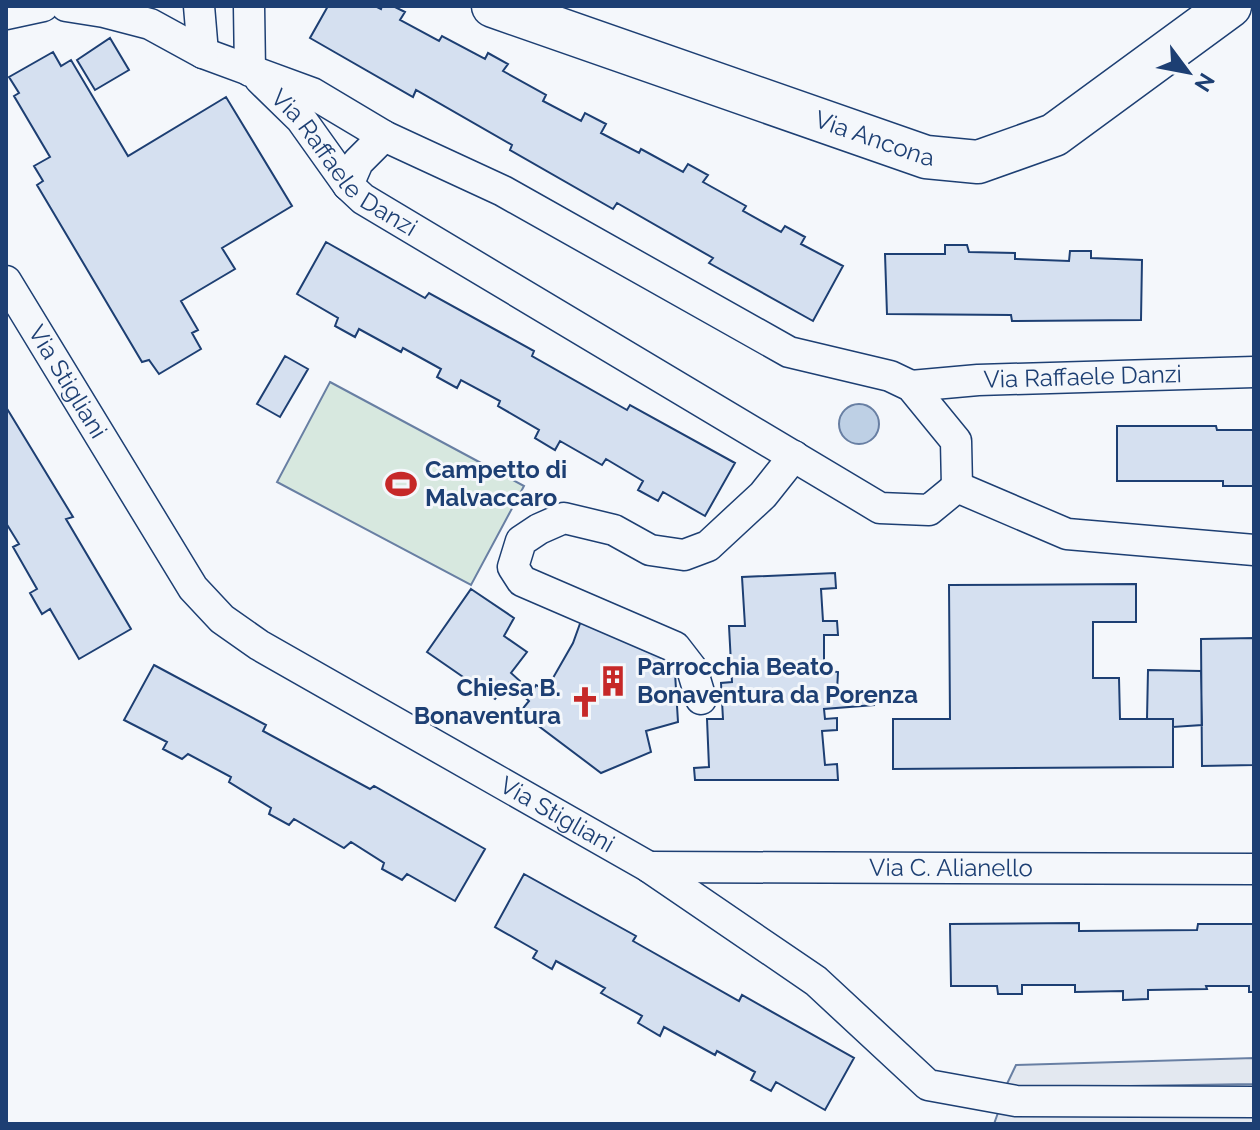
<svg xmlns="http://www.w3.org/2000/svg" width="1260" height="1130" viewBox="0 0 1260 1130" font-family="Raleway,sans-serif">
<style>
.green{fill:#d7e8df;stroke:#687fa3;stroke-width:2}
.parking{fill:#e3e8f0;stroke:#687fa3;stroke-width:2}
.water{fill:#bed0e5;stroke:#687fa3;stroke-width:2}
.building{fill:#d5e0f0;stroke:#1d3f73;stroke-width:2}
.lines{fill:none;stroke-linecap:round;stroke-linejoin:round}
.street-casing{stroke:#1d3f73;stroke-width:33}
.secondary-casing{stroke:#1d3f73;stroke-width:45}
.street{stroke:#f4f7fb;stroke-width:30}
.secondary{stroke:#f4f7fb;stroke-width:42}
.labels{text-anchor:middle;stroke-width:6;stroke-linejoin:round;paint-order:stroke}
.street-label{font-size:24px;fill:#1d3f73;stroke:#f4f7fb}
.poi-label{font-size:24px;font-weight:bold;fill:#1d3f73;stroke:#f4f7fb;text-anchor:start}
</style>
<rect width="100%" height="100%" fill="#f4f7fb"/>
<path class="green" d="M330,382l194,104 -53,99 -194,-103z"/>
<path class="parking" d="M1254,1058v26l-249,4 11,-23z
M1254,1109v15h-260l5,-14z"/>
<path class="water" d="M839 424a20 20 0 1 1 40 0a20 20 0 1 1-40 0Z"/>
<path class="building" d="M328,6h47l6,3 1,-3h11l12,6 -5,8 39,21 3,-5 43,23 3,-6 20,11 -5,7 43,24 -3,6 38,20 4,-8 21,11 -5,9 38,20 2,-4 42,23 5,-8 20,11 -5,7 43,24 -3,5 38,21 4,-6 20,11 -4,7 42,22 -30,55 -104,-58 4,-5 -96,-55 -4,6 -103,-59 2,-5 -96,-55 -3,7 -103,-59z
M110,38l19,32 -34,20 -18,-30z
M53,52l8,14 10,-6 57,96 98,-59 66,109 -70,42 13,21 -54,32 17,29 -6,3 9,16 -42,25 -10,-14 -7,2 -105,-177 6,-4 -9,-15 16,-9 -36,-61 5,-3 -10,-16z
M326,242l99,56 4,-5 105,58 -2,5 95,54 3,-5 105,58 -30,53 -42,-24 -5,9 -20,-11 5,-9 -37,-22 -4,6 -42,-24 -5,9 -20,-12 4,-8 -41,-24 2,-5 -39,-21 -4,8 -20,-11 4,-8 -38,-21 -2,4 -42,-23 -4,8 -20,-11 3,-8 -41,-24z
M945,245h22l2,7 46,1v6l54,2 1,-10h21v7l51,2 -1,60 -129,1 -1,-6 -124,-1 -2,-60h60z
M285,356l23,13 -28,48 -23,-13z
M6,407l67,110 -7,2 65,110 -52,30 -29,-50 -8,5 -12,-21 7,-4 -24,-42 6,-3 -13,-21z
M1117,426h99l1,4h37v56h-31v-5h-106z
M835,573l1,15 -15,1 2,32h14l1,14h-14v35l14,2 -1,19 36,2 1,12 -50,4 1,10 12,-1v12l-15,1 3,34 12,-1 1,16h-143l-1,-12 15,-1 -2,-48h16l-2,-36 11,-1 -3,-56h16l-3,-49z
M1136,584v38h-43v56h26l1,41h53v48l-280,2v-50h57l-1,-134z
M471,589l43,29 -10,18 23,16 -16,21 21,19 4,-7 8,4 9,-11 20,-35 9,-25 81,37 12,18 3,49 -32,9 5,21 -50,21 -81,-61 9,-11 -20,-18 -14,16 -68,-47z
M471,589l43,29 -10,18 23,16 -16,21 21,19 4,-7 8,4 9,-11 20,-35 9,-25 81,37 12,18 3,49 -32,9 5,21 -50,21 -81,-61 9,-11 -20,-18 -14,16 -68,-47z
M1254,638v127l-52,1 -1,-127z
M154,665l112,60 -3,6 107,58 4,-3 111,63 -30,52 -48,-27 -5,6 -20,-11 2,-6 -33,-21 -7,6 -50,-29 -5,6 -20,-11 2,-6 -42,-26 2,-5 -43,-23 -6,5 -19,-10 4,-7 -43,-22z
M1148,670l53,1 1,54 -29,2v-8h-26z
M524,874l112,62 -3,5 106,60 3,-6 112,63 -29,52 -49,-28 -5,9 -20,-11 4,-8 -38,-21 -2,4 -51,-28 -4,9 -22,-13 4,-7 -41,-23 4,-5 -49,-27 -4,8 -19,-11 4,-7 -42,-24z
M1079,923v8l118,-1 1,-6h56v68h-5v-6h-43l1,3 -59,1v9l-25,1v-9l-48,1v-7h-53v9h-24l-1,-8h-46l-1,-62z"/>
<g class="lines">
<defs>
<g id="street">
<path d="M66,6l38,6 46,12 53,29 109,40 72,43 119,55 286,161 101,24 21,10 45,55 1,46"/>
<path d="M199,6l4,47"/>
<path d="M249,6l1,65"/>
<path d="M6,14l37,-8"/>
<path id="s1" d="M260,79l41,40 47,66 15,14 517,309 49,2 28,-23"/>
<path d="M348,185l10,-23 26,-26"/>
<path id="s2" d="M6,281l187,307 29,31 37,26 390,222 167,114 112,104 88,16 238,1"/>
<path id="s3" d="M911,386l67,-6 276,-8"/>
<path d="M957,487l110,47 187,16"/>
<path d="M701,699l-9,-30 -17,-22 -153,-66 -9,-14 8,-26 18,-12 25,-11 50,12 36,20 34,5 24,-9 55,-51 31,-39"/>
<path id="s4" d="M649,867l605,2"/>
</g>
<g id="secondary">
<path id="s5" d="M493,6l433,151 52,5 76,-27 176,-129"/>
</g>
</defs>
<use href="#street" class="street-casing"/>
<use href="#secondary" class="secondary-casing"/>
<use href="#street" class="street"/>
<use href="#secondary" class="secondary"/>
</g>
<defs>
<symbol id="stadium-bare" viewBox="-9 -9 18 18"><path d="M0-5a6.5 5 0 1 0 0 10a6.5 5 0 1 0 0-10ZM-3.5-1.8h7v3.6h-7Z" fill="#c62828" stroke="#f4f7fb" stroke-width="2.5" paint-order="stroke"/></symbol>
<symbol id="building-bare" viewBox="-9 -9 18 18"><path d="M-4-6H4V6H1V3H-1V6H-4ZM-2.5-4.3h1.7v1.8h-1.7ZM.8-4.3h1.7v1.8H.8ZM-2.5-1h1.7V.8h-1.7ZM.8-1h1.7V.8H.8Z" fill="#c62828" stroke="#f4f7fb" stroke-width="2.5" paint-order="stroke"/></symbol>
<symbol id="church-bare" viewBox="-9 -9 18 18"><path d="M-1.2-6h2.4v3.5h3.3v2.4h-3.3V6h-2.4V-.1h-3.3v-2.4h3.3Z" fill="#c62828" stroke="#f4f7fb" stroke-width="2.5" paint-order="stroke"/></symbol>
</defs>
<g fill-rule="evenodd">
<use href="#stadium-bare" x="379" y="462" width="44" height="44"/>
<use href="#building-bare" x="591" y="659" width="44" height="44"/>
<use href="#church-bare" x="563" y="680" width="44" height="44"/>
</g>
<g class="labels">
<g class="street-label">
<text dy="8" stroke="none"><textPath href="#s5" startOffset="404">Via Ancona</textPath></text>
<text dy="8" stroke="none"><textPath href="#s1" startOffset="120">Via Raffaele Danzi</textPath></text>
<text dy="8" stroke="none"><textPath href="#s3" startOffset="172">Via Raffaele Danzi</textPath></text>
<text dy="8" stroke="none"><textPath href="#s2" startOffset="118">Via Stigliani</textPath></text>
<text dy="8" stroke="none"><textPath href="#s2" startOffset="790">Via Stigliani</textPath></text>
<text dy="8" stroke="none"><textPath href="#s4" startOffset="302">Via C. Alianello</textPath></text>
</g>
<g class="poi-label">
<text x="425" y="478">Campetto di<tspan x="425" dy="28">Malvaccaro</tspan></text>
<text x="637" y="675">Parrocchia Beato<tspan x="637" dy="28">Bonaventura da Porenza</tspan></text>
<text x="561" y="696" text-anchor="end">Chiesa B.<tspan x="561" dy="28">Bonaventura</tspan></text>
</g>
</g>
<rect width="1260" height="1130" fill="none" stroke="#1d3f73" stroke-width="16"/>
<g transform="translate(1188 72) rotate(122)" stroke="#f4f7fb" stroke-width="6" paint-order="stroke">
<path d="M0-6L14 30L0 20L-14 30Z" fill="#1d3f73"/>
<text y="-12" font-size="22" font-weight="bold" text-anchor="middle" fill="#1d3f73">N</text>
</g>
</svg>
